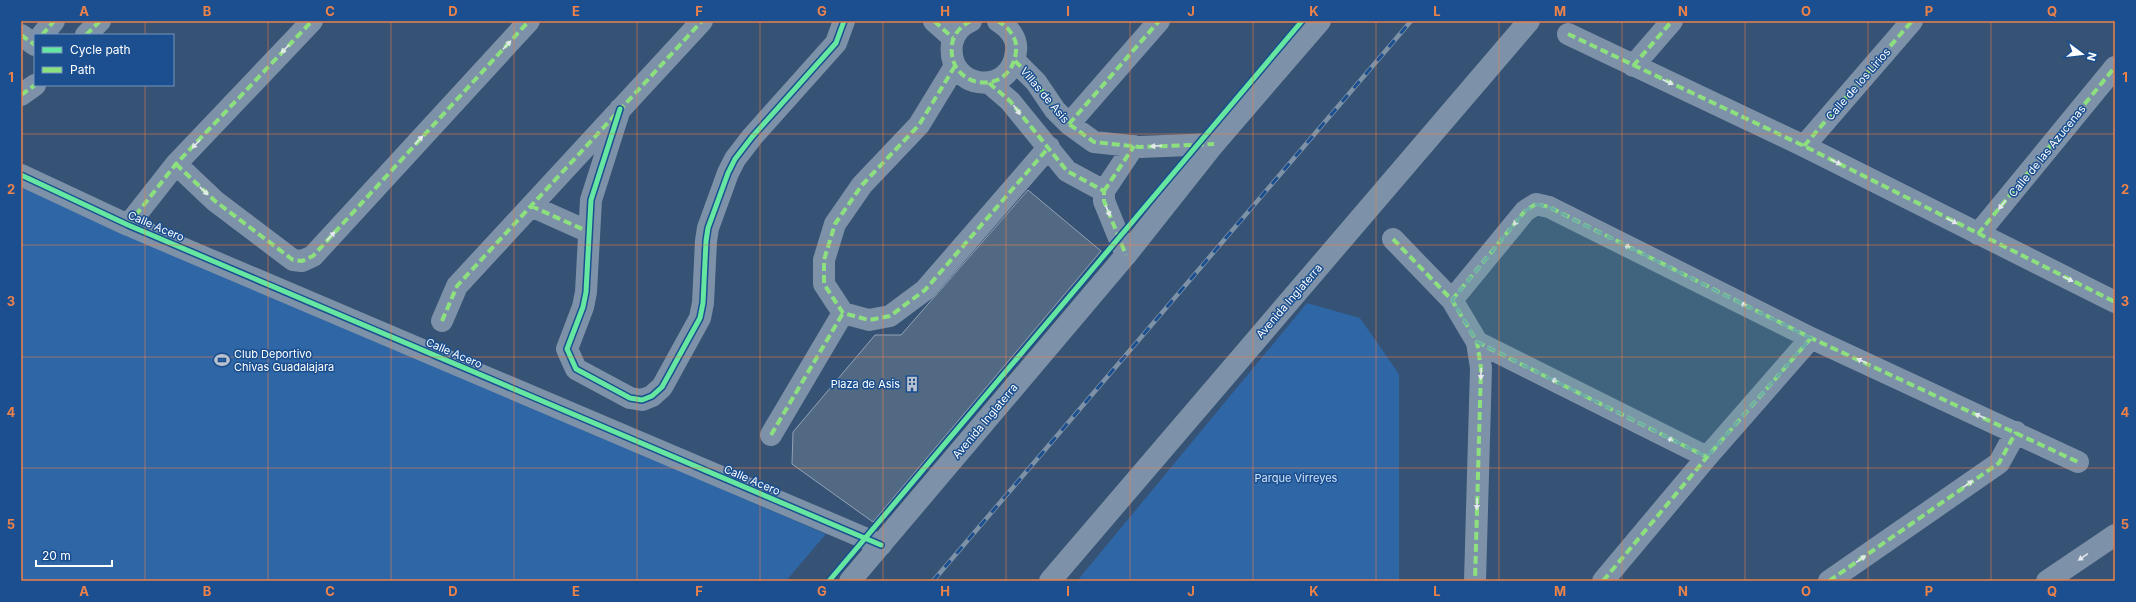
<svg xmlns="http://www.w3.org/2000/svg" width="2136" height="602" viewBox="0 0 2136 602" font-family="Inter,sans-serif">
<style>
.green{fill:#2f66a5}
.building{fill:#526984;stroke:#92a2b6}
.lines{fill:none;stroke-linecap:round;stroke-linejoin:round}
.minor{stroke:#7d92a8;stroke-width:22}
.tertiary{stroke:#7d92a8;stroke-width:22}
.rail-casing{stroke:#7e92a7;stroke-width:4.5}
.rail{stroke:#1b4f8f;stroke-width:3;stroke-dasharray:9;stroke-linecap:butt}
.quiet{stroke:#8de07e;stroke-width:4;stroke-dasharray:8 4;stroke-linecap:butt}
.cycleway-casing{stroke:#1b4f8f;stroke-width:8}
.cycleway{stroke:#66e7a1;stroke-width:5}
.oneway{fill:#e5e9ee}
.marked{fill:#6fada8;fill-opacity:0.2;stroke:#6fada8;stroke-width:3;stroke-dasharray:8 5;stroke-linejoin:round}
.grid{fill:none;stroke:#ee8249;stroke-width:1;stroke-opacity:0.55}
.labels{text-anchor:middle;stroke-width:3;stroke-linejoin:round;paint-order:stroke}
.street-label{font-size:11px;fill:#fff;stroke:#1b4f8f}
.poi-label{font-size:11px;fill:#fff;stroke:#1b4f8f;text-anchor:start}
.park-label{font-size:11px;fill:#cfe3fa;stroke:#1b4f8f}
.neatline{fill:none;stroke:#ee8249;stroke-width:1.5}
.grid-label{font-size:13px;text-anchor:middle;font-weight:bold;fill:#ee8249}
</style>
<rect width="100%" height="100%" fill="#365274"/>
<path class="green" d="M21,186l805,348 -40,47h-765z
M1307,303l53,15 39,56v207h-322z"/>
<path class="building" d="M1028,190l73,61 -228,271 -81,-58 1,-32 82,-97h26z"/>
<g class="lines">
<path class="minor" d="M934,21l19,17
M971,21c-9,4 -17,12 -19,23 -6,46 60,54 64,7 2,-13 -8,-24 -18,-30
M1568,34l236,112 311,156
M21,35l14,10
M42,35l12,-14
M86,35l14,-14
M1015,61l21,21 19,28 14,14 25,18 46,5 74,-3
M955,66l-36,59 -57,60 -27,39 -11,36v24l19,29 26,7 21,-4 35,-26 124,-143
M1633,66l39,-45
M989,83l21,18 57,70 37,20v10l22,54
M21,95l14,-10
M620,109l-29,91 -5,92 -3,15 -16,42 9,20 54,29 12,2 10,-4 10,-9 38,-69 3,-15 3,-62 2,-13 20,-55 7,-14 17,-22 84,-94 8,-22
M1069,124l90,-103
M1804,146l108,-125
M176,164l39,37 78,59 9,1 11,-5 216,-235
M21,175l107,50 753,320
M1104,191l30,-45
M531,206l58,26
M128,225l48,-61 136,-143
M1978,234l137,-167
M1393,239l59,61 25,42 4,26 -6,213
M1452,300l73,-89 11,-7 13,3 262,131 267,124
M442,321l15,-35 245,-265
M1477,342l230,115
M771,435l72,-122
M1050,581l479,-560
M1603,581l104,-124 104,-119
M1829,581l170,-118 17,-31"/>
<path class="tertiary" d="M850,581l276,-326 88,-111 106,-123
M2047,581l68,-46"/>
<defs>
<path id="rail" d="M933,581l478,-560"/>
</defs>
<use href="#rail" class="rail-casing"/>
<use href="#rail" class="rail"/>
<path class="quiet" d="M934,21l19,17
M971,21c-9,4 -17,12 -19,23 -6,46 60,54 64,7 2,-13 -8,-24 -18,-30
M1568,34l236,112 311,156
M21,35l14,10
M42,35l12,-14
M86,35l14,-14
M1015,61l21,21 19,28 14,14 25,18 46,5 74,-3
M955,66l-36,59 -57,60 -27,39 -11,36v24l19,29 26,7 21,-4 35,-26 124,-143
M1633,66l39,-45
M989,83l21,18 57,70 37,20v10l22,54
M21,95l14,-10
M1069,124l90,-103
M1804,146l108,-125
M176,164l39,37 78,59 9,1 11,-5 216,-235
M1104,191l30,-45
M531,206l58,26
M128,225l48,-61 136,-143
M1978,234l137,-167
M1393,239l59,61 25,42 4,26 -6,213
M1452,300l73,-89 11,-7 13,3 262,131 267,124
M442,321l15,-35 245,-265
M1477,342l230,115
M771,435l72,-122
M1603,581l104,-124 104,-119
M1829,581l170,-118 17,-31"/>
<defs>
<path id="cycleway" d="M620,109l-29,91 -5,92 -3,15 -16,42 9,20 54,29 12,2 10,-4 10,-9 38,-69 3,-15 3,-62 2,-13 20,-55 7,-14 17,-22 84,-94 8,-22
M21,175l107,50 753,320
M829,581l473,-560"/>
</defs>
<use href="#cycleway" class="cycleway-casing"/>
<use href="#cycleway" class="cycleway"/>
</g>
<defs><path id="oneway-solid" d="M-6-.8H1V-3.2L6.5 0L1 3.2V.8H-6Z"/></defs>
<g class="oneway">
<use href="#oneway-solid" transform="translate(507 45) rotate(-47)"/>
<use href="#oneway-solid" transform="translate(285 49) rotate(134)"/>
<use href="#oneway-solid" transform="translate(1668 82) rotate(25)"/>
<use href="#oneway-solid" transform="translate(1017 110) rotate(54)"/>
<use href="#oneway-solid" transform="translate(419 140) rotate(-47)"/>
<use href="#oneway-solid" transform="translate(196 144) rotate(134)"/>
<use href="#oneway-solid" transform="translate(1156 146) rotate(176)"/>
<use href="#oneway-solid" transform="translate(1836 162) rotate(27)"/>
<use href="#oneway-solid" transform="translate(204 191) rotate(44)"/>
<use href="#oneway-solid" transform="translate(2002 205) rotate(129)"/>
<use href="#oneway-solid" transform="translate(1108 211) rotate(67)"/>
<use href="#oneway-solid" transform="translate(1517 221) rotate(129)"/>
<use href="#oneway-solid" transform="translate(1952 221) rotate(27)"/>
<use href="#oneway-solid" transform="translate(331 236) rotate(-47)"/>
<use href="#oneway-solid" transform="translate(1629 247) rotate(-154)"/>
<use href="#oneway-solid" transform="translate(2068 279) rotate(26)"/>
<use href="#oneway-solid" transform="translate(1745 305) rotate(-154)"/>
<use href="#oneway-solid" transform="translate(1862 361) rotate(-155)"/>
<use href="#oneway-solid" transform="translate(1481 374) rotate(91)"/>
<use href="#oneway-solid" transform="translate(1556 381) rotate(-153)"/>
<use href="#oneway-solid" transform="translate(1980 416) rotate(-155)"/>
<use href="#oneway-solid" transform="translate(1672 440) rotate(-153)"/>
<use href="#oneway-solid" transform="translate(1968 484) rotate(-35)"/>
<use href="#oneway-solid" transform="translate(1477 504) rotate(92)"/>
<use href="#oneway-solid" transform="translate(2083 557) rotate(146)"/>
<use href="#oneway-solid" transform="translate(1861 559) rotate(-35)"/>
</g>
<path class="marked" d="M1536,204l13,3 262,131 -104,119 -230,-115 -25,-42 73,-89z"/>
<path class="grid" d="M145,21v14M268,21v560M391,21v560M514,21v560M637,21v560M760,21v560M883,21v560M1006,21v560M1130,21v560M1253,21v560M1376,21v560M1499,21v560M1622,21v560M1745,21v560M1868,21v560M1991,21v560M145,85v496M21,134h2094M21,245h2094M21,357h2094M21,468h2094"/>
<defs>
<symbol id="stadium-bare" viewBox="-9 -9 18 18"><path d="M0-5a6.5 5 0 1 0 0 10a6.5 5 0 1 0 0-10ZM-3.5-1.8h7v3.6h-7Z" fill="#b9c2ce" stroke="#1b4f8f" stroke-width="2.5" paint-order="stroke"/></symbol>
<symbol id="building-bare" viewBox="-9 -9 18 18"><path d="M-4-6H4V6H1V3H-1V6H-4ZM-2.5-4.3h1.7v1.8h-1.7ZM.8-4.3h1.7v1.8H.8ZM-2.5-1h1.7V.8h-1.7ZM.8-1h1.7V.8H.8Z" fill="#b9c2ce" stroke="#1b4f8f" stroke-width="2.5" paint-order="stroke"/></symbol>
</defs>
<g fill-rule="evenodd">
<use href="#stadium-bare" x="211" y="349" width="22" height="22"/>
<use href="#building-bare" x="901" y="373" width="22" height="22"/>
</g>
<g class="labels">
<g class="street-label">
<text transform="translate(1858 84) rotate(-49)" y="4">Calle de los Lirios</text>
<text transform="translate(1045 95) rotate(50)" y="4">Villas de Asis</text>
<text transform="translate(2047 151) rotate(-51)" y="4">Calle de las Azucenas</text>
<text transform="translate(156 226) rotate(23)" y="4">Calle Acero</text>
<text transform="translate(1289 301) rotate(-49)" y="4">Avenida Inglaterra</text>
<text transform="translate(454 353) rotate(23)" y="4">Calle Acero</text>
<text transform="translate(985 421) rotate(-50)" y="4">Avenida Inglaterra</text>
<text transform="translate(752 480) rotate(23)" y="4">Calle Acero</text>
</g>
<g class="poi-label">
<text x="234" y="358">Club Deportivo<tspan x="234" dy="13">Chivas Guadalajara</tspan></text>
<text x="900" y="388" text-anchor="end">Plaza de Asis</text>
</g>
<g class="park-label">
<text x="1296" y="482">Parque Virreyes</text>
</g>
</g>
<rect width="2136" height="602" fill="none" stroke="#1b4f8f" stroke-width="44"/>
<rect x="34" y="34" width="140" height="52" fill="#1b4f8f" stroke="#7695bc"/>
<rect x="42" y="47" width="20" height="6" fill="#66e7a1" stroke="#7695bc"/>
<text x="70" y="54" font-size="12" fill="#ffffff">Cycle path</text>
<rect x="42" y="67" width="20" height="6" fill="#8de07e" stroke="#7695bc"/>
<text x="70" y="74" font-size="12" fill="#ffffff">Path</text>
<g transform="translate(2082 54) rotate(105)" stroke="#1b4f8f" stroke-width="3" paint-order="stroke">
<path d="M0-3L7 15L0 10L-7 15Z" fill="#ffffff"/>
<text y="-6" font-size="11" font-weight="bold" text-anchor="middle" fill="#ffffff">N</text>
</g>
<path d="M36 560v6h76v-6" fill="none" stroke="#ffffff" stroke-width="2"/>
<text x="42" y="560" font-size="12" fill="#ffffff" stroke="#1b4f8f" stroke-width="3" paint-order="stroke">20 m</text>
<rect x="22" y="22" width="2092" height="558" class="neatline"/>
<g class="grid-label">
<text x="84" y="16">A</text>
<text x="207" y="16">B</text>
<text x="330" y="16">C</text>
<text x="453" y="16">D</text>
<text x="576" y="16">E</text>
<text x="699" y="16">F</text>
<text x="822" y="16">G</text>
<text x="945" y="16">H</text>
<text x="1068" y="16">I</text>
<text x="1191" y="16">J</text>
<text x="1314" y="16">K</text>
<text x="1437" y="16">L</text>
<text x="1560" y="16">M</text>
<text x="1683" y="16">N</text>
<text x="1806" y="16">O</text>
<text x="1929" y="16">P</text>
<text x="2052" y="16">Q</text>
<text x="11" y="82">1</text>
<text x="2125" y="82">1</text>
<text x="11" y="194">2</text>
<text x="2125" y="194">2</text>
<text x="11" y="306">3</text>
<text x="2125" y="306">3</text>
<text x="11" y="417">4</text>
<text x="2125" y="417">4</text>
<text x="11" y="529">5</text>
<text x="2125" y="529">5</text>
<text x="84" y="596">A</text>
<text x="207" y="596">B</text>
<text x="330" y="596">C</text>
<text x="453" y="596">D</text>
<text x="576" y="596">E</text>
<text x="699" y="596">F</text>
<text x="822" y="596">G</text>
<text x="945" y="596">H</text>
<text x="1068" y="596">I</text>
<text x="1191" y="596">J</text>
<text x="1314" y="596">K</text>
<text x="1437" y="596">L</text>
<text x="1560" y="596">M</text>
<text x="1683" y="596">N</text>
<text x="1806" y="596">O</text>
<text x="1929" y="596">P</text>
<text x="2052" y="596">Q</text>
</g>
</svg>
